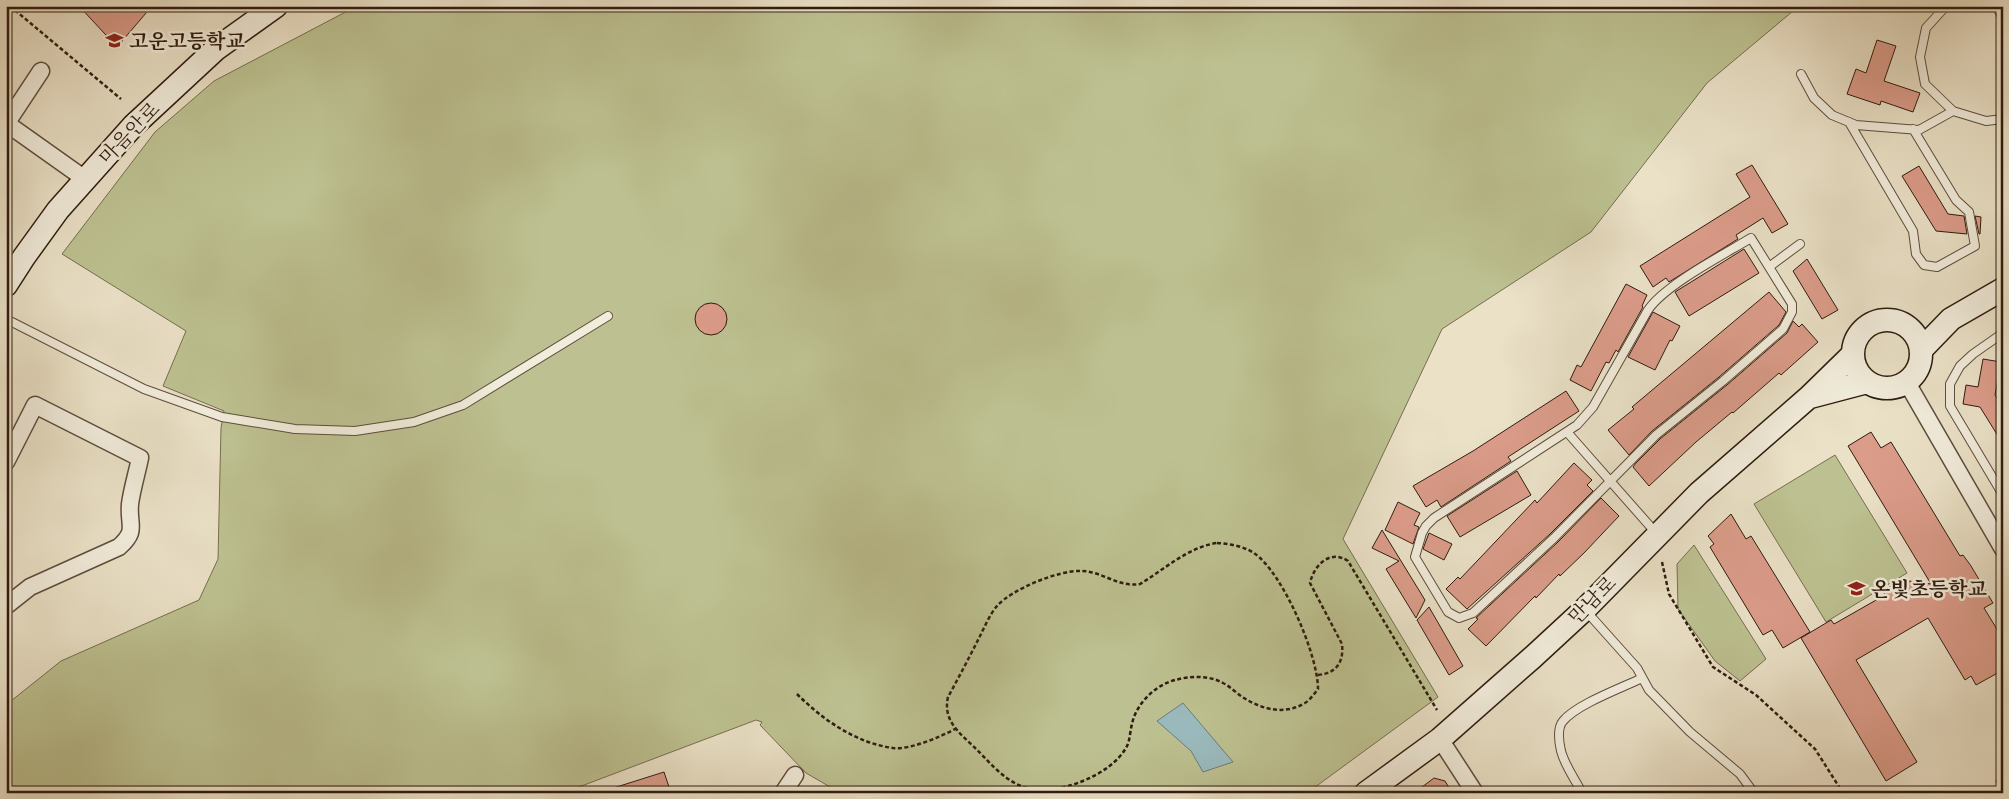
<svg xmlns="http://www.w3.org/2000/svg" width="2009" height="799" viewBox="0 0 2009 799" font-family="'IM FELL English','Noto Serif KR',serif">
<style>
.green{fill:#bdc191;stroke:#766e50}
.water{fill:#9bbbbf;stroke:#707b79}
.building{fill:#db9c8a;stroke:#2f1c0f}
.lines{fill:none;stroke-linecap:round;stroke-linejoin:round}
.highway-tunnel{stroke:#c5baa2;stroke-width:28;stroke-dasharray:28 14;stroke-linecap:butt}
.lane-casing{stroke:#5e4d3d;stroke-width:10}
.street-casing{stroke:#5e4d3d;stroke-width:19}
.secondary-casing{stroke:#2f1c0f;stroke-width:25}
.path{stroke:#2f1c0f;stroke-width:2.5;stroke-dasharray:4 2.5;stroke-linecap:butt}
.lane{stroke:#f1ecdb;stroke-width:8}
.street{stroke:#f1ecdb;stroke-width:16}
.secondary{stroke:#f1ecdb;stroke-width:22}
.labels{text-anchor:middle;stroke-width:5;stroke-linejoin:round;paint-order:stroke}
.poi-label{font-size:20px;font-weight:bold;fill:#2f1c0f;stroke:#f1ecdb;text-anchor:start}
.street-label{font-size:20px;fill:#2f1c0f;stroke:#f1ecdb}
</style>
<rect width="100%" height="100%" fill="#eae1c7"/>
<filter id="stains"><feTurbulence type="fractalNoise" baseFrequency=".004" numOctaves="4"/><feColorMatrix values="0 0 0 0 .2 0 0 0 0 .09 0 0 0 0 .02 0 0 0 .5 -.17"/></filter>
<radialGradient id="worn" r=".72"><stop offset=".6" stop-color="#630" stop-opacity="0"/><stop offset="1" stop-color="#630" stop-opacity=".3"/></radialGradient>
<path class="green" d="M357,6h1442l-92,77 -116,149 -149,97 -99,210 95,158 -131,96h-454l-16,-2 -31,-18 -46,-48 2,-3 -6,-2 -193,73h-557v-88l55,-44 138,-61 19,-41 3,-131 3,-17 -61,-25 23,-55 -124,-77 93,-122 59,-51z
M1835,455l72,118 -81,49 -72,-118z
M1694,545l72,114 -26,22 -25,-20 -37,-52 -1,-45z"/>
<path class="water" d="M1183,703l50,59 -30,10 -12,-21 -34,-30z"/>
<path class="building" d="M79,6h73l-35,41z
M1877,40l19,6 -12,35 36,12 -7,19 -32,-11 -1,4 -33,-11 9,-25 10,4z
M1752,165l36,59 -16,9 -9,-15 -27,17 2,4 -69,43 -3,-4 -13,9 -13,-21 110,-69 -14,-23z
M1919,166l29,48 16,2 3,18 -31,-3 -34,-55z
M1975,216l6,1 -1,17h-1z
M1744,249l15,24 -70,43 -14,-24z
M1807,259l31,51 -16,9 -29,-48z
M1626,284l21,11 -5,11 1,1 -25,45 -2,-2 -7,13 -3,-1 -15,29 -21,-11 7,-15 4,2z
M1769,292l17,20 -7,13 -60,52 -67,54 -23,24 -21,-25 26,-21 -2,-2z
M695 319a16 16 0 1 1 32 0a16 16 0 1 1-32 0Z
M1653,312l27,14 -8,15 -2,-1 -15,30 -27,-13z
M1793,321l6,6 3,-3 16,18 -37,33 -2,-2 -46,40 -1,-1 -36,30 -47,44 -16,-19 3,-4 24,-24 67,-54 60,-52z
M1983,359l18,3 -6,33 8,12v37l-23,-37 -17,-3 3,-19 12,2z
M1566,391l13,20 -71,46 3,4 -70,46 -4,-7 -11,7 -13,-21 60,-35z
M1871,432l10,16 10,-6 69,114 3,-1 8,11 22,37 -9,5 19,31v31l-27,15 -5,-9 -6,4 -37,-62 -72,42 61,102 -31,19 -85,-143 30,-18 3,4 51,-29 -2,-4 18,-11 30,4 -83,-138z
M1574,463l18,17 -5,5 6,6 -43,43 -83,75 -21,-20 12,-12 2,2 75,-79 2,3z
M1517,471l14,24 -71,42 -13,-21z
M1601,498l18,18 -35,37 -24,23 -1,-2 -23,24 -1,-2 -49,50 -18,-17 10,-10 -2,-1 82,-76z
M1398,502l22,11 -6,12 5,2 -6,17 -28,-14z
M1731,514l15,25 5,-3 59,96 -27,16 -11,-18 -9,5 -53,-88 4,-3 -6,-8z
M1382,530l43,70 -9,18 -30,-49 13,-8 -27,-13z
M1429,533l23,11 -8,16 -21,-11z
M1429,607l34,59 -14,9 -32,-55z
M664,772l7,21h-63l-1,-3z
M1434,778l11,3 7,12h-38z"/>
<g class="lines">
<path class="highway-tunnel" d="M2001,793l2,-1"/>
<defs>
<path id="lane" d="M1946,6l-20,22 -6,29 5,27 28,27 33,10 17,-2
M1996,6l7,12
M1801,74l13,24 18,17 24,10 63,5 34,-19
M1849,122l64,109 3,23 8,11 13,2 38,-21 -6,-34 -13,-12 -43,-71
M1751,238l41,66v8l-9,17 -60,52 -67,54 -102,103 -81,75 -14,5 -11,-6 -33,-55 7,-24 4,-7 8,-8 143,-93 16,-18 55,-97c17,-25 75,-55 103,-72z
M1769,267l31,-23
M6,319l138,70 78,28 73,12 60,2 59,-9 49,-17 145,-89
M2003,333l-30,21 -13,12 -10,18v22l53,89
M1567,432l89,101
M1586,611l51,57 12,22 41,42 50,42 14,19
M1582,793c-7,-14 -17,-27 -21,-42 -2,-9 -4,-23 2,-30 14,-17 59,-33 79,-43"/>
<path id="street" d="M6,123l79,56
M6,124l35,-53
M1906,381l97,168
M6,462l29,-57 105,53c-3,15 -8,31 -10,46 -2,22 8,26 -11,43l-89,40 -24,19
M1440,739l35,54
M783,793l12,-18"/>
<path id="secondary" d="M6,285l18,-28 34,-47 75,-84 83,-77 60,-43
M1853 354a34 34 0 1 1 68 0a34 34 0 1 1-68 0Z
M1921,350l30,-31 52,-30
M1810,397l57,-15
M1366,793l74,-54 93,-82 52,-48 114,-116 110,-96 44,-43"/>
</defs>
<use href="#lane" class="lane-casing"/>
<use href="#street" class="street-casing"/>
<use href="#secondary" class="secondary-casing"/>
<path class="path" d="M10,6l111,93
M1217,543c13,1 26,3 37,10 29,20 64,102 64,136 -4,5 -8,11 -13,14 -20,12 -42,7 -61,-5 -7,-4 -13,-11 -21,-15 -14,-8 -33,-7 -48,-3 -20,5 -39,24 -43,44 -2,7 -2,16 -5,22 -15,30 -75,53 -106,40 -20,-8 -34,-27 -49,-41 -15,-14 -29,-26 -24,-48 11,-20 22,-41 32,-61 5,-10 10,-22 17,-30 15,-17 62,-36 84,-35 21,0 38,17 59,13 25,-15 48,-37 77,-41z
M1662,562l7,32 44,73 43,28 59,54 28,44
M1318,675c18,-2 26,-12 24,-31l-32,-61c4,-18 20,-34 38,-22l89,149
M797,694c26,26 59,49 96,54 17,2 47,-11 62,-19"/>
<use href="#lane" class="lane"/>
<use href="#street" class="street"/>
<use href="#secondary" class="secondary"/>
</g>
<defs>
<symbol id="school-bare" viewBox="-9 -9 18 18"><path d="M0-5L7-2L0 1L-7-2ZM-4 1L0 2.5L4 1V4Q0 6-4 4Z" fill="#8f2418" stroke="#f1ecdb" stroke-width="2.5" paint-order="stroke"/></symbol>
</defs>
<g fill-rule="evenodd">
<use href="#school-bare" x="102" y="28" width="25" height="25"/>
<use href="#school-bare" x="1844" y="576" width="25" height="25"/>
</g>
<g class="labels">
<g class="poi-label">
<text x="129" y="48">고운고등학교</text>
<text x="1871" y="596">온빛초등학교</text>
</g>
<g class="street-label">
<text transform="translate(129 133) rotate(-46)" y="7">마음안로</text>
<text transform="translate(1592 600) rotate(-45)" y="7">만남로</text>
</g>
</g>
<rect width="2009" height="799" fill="none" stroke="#eae1c7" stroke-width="25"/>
<rect x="8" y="8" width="1994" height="784" fill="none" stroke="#2f1c0f" stroke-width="2.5"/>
<rect x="12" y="12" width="1984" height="774" fill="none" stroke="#2f1c0f"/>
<rect width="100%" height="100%" filter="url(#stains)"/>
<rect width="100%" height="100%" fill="url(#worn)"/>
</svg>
